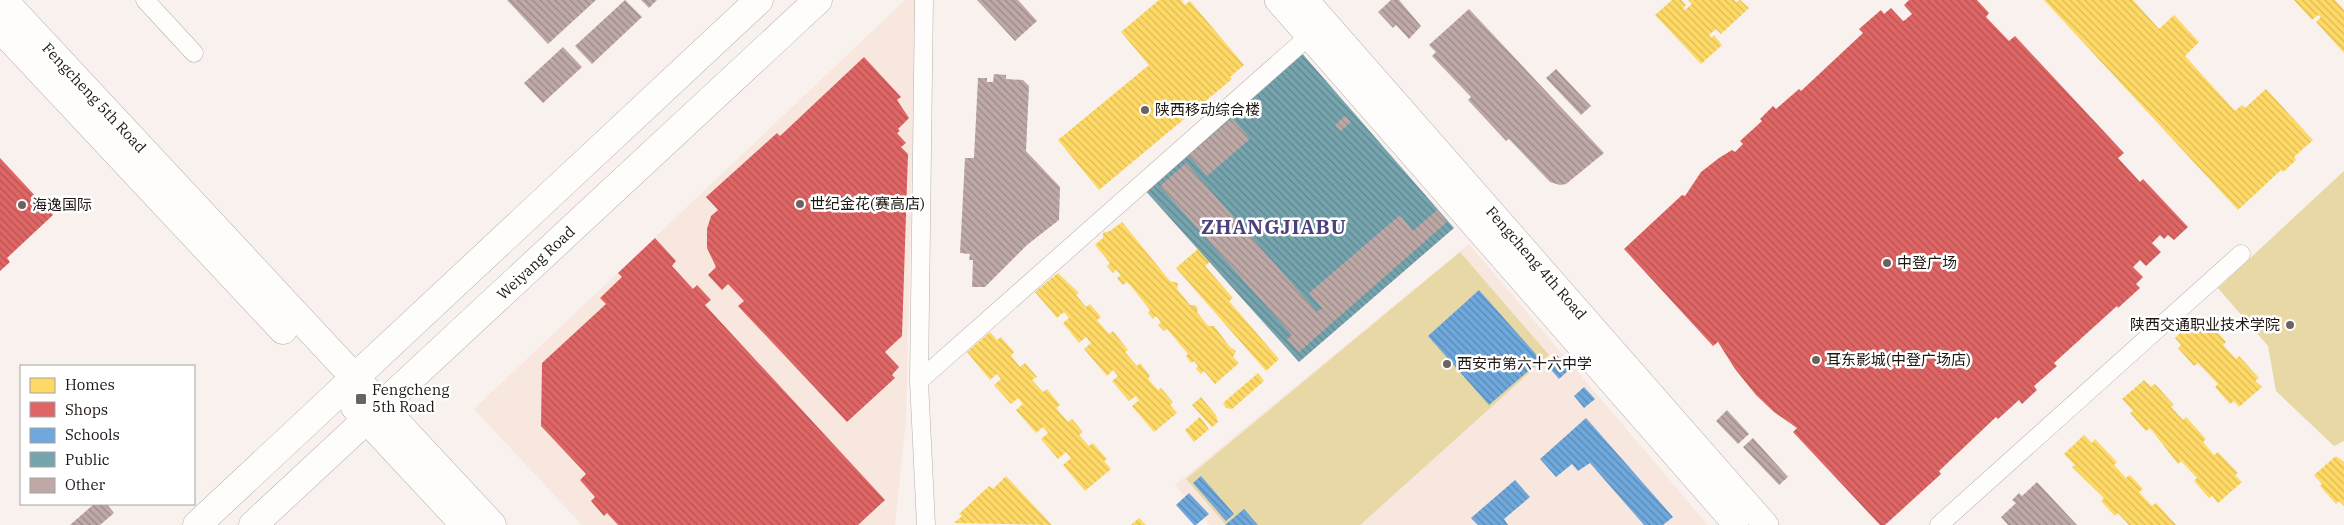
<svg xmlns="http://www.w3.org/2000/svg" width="2344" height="525" viewBox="0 0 2344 525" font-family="'IBM Plex Serif','Noto Sans SC',serif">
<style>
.built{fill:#f8e7de}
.pitch{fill:#e7d8a5}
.homes{fill:url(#homes-back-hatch)}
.shops{fill:url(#shops-back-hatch)}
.schools{fill:url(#schools-back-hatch)}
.public{fill:url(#public-back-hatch)}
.building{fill:url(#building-back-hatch)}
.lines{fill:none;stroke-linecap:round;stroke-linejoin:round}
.street-casing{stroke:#b6afab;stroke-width:19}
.secondary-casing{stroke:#b6afab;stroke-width:26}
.primary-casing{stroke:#b6afab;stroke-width:29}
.street{stroke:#fefdfc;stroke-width:18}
.secondary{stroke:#fefdfc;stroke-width:25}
.primary{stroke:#fefdfc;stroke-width:28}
.poi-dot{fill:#6b635f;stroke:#fff;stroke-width:2}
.labels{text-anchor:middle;stroke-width:5;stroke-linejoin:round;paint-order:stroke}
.street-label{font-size:15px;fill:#1e1612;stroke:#fff}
.poi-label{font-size:15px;fill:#1e1612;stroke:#fff;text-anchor:start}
.district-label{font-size:20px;font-weight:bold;letter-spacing:1px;fill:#4c407d;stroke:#fff}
</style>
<defs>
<pattern id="homes-back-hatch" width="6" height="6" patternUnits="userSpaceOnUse" patternTransform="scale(1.25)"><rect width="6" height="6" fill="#ffd966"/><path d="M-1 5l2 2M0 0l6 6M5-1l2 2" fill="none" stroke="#daba57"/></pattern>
<pattern id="shops-back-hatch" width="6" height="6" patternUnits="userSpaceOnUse" patternTransform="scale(1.25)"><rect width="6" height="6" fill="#e06666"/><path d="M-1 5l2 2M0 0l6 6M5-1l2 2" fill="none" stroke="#b55353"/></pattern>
<pattern id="schools-back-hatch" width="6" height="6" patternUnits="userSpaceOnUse" patternTransform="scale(1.25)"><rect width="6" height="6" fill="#6fa8dc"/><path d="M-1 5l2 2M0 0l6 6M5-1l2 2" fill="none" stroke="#5b88b1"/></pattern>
<pattern id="public-back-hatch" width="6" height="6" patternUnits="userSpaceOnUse" patternTransform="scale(1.25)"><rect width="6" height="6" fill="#76a5af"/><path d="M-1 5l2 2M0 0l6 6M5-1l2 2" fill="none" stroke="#60858d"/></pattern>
<pattern id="building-back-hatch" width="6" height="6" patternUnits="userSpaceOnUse" patternTransform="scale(1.25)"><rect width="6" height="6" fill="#bea9a7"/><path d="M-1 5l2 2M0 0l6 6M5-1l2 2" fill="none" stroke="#9a8987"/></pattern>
</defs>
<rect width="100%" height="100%" fill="#f9f1ee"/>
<path class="built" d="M905,0h11l-10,420 -11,105h-313l-108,-116z
M1469,244l239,281h-498l-35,-40z"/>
<path class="pitch" d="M2344,171v270l-10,5 -58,-55 -8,-45 -50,-58z
M1460,252l89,103 -189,170h-134l-40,-46z"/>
<path class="homes" d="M1159,0h22l4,5 5,-4 54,64 -14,12 2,2 -133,111 -41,-50 91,-75 -28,-33z
M1672,0h9l5,5 -3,3 2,2 7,-6 -4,-4h46l2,2 4,-2 9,8 -28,26 -5,-5 -7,6 2,3 3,-3 8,10 -21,19 -46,-49z
M2044,0h89l26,29 15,-14 25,27 -14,14 50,55 7,-6 3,3 21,-19 47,51 -19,17 2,3 -13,12 -2,-2 -43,40z
M2294,0h41l9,10v43l-28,-31 5,-5 -3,-2 -6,5z
M1122,222l48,59 8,2 -1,6 13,16h5l3,3 -1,4 11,14h6l16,21 6,4 -3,6 6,6 -24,21 -11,-13 -3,3 -5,-5 2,-3 -4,-5 -3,2 -5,-7 2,-2 -21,-25 -3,2 -6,-6 3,-3 -5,-6 -3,3 -5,-6 2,-3 -20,-25 -3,-3 -4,3 -6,-7 4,-3 -5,-5 -3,3 -6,-7 3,-3 -15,-18 8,-7v-5l7,-2z
M1206,242l15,18 -6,6 -4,-5 -6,5 28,32 -4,3 50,58 -13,12 -90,-103z
M1058,273l21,20 -3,2 10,12 4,-3 11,13 -4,3 12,14 4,-3 15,19 -3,2 12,14 3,-3 10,13 -2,3 10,11 3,-2 12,14 -3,3 7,8 -23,19 -22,-26 7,-6 -3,-4 -7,5 -17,-20 6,-5 -5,-6 -6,6 -23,-27 7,-6 -5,-6 -7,6 -16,-20 6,-5 -5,-6 -7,6 -22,-26z
M2197,317l6,6 3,-3 20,22 -3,3 13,14 3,-3 20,22 -4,3 7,6 -23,20 -5,-6 -4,3 -15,-17 3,-3 -20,-21 -4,3 -16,-18 3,-3 -6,-7z
M990,332l7,8 4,-3 13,15 -3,4 9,11 5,-4 12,14 -5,3 11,12 4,-3 13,16 -4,3 12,14 4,-3 11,13 -4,3 10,11 4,-3 14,16 -3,2 7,8 -26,22 -22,-26 8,-7 -5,-6 -8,7 -17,-20 7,-6 -5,-6 -7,6 -20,-23 7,-6 -5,-6 -7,6 -17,-19 7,-6 -4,-5 -7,6 -23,-28z
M1258,373l6,8 -32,28 -6,-1 -3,-5z
M2144,380l7,7 4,-3 19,21 -3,2 12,13 3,-3 20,22 -3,3 11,13 4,-3 20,21 -3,2 7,7 -24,21 -6,-7 -3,2 -15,-17 3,-3 -16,-17 -3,3 -28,-36 -4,3 -16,-18 3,-2 -11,-12z
M1201,397l15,18 2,7 -6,5 -20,-22z
M1200,417l9,12 -15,13 -9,-12z
M2084,435l8,8 3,-4 22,23 -3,3 12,13 4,-3 13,14 -4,3 13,14 4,-3 20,22h-47l-11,-12 -3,3 -14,-15 3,-3 -32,-31 3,-2 -11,-11z
M2336,456l8,6v44l-5,-5 -3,3 -16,-18 2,-2 -8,-9z
M1006,476l46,49 -98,-2 8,-7 -3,-2 30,-28 4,3z
M1139,518l7,7h-15z"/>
<path class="shops" d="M1909,0h68l12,13 -3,4 23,24 6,-5 109,117 -6,5 22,24 3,-3 45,48 -14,13 -6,-5 -4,4 -4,-4 -8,8 9,9 -15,14 -6,-6 -7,7 10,10 -7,7 4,4 -22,20 -1,-2 -63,57 3,3 -23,20 3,4 -15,14 -3,-4 -21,19 -2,-2 -57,54 2,3 -22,20 -34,31h-5l-87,-93 4,-4 -23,-16 -18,-17 -21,-26 -17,-27 -5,4 -89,-97 58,-54 3,1 16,-24 18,-14 13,-8 3,2 8,-8 -3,-3 22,-20 -2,-2 13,-13 3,3 23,-20 2,2 62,-58 -4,-4 22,-19 3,4 7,-6 12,13 2,-1 7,-6 -8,-9z
M864,57l37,40 -4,3 12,18 -11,11 2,2 -3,2 9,10 -5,4 7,7 -6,182 -17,16 14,15 -7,8 3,3 -48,44 -109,-116 6,-5 -16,-17 -6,6 -14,-15 8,-8 -9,-19v-19l4,-13 7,-6 -12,-13 71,-64 3,3z
M0,158l53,57 -46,43 3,4 -10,9z
M655,238l21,23 -4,5 21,23 4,-4 14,15 -6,5 180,195 -27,25h-240l-11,-12 -3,3 -13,-15 4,-4 -15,-17 6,-6 -45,-48 1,-63 64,-59 -6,-6 22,-21 -4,-4z"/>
<path class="schools" d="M1479,290l62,70 -52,45 -61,-69z
M1557,355l12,15 -10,9 -13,-15z
M1584,387l11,12 -11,9 -10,-12z
M1586,418l87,99 -10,8h-19l-54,-62 -12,8 -6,-7 -16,13 -16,-18z
M1201,476l33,38 -8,7 -33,-38z
M1515,480l15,17 -26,22 4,6h-30l-7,-7z
M1189,493l20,21 -13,11h-2l-18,-20z
M1244,509l14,16h-33z"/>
<path class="public" d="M1300,51l154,177 -155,134 -156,-174z"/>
<path class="building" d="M507,0h89l-48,44z
M625,0l17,17 -50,47 -17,-18z
M641,0h16l-8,8z
M977,0h41l19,21 -22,20z
M1391,0h8l22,26 -12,13 -13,-14 -3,3 -15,-16z
M1469,9l135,144 -38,31 -6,1 -10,-3 -41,-43 -3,2 -38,-41 3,-3 -39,-41 4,-4 -7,-7z
M563,47l19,20 -39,36 -19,-20z
M1556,69l35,37 -10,9 -35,-37z
M994,74l12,1v4l17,1 6,6 -3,65 34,36 -1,33 -32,25 -42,42h-13l1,-27h-4l1,-6 -10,-1 5,-95h9l4,-80h9v4h6z
M1345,116l6,6 -10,9 -6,-6z
M1232,118l18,21 -43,37 -18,-21z
M1186,163l131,149 5,-4 -13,-15 91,-78 13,16 24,-21 10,12 -148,130 -12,-13 5,-4 -132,-149z
M1727,410l22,24 -11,10 -22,-23z
M1753,438l35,39 -9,8 -36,-38z
M2037,482l40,43h-69l-7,-8 15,-14 -4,-3 7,-7 3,3z
M94,504h13l7,9 -14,12h-30z"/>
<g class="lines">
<defs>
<path id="street" d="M145,0l49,53
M924,0l-5,381 7,144
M919,381l398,-352
M1939,525l302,-271"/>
<path id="secondary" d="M1277,0l459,525
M1306,0l460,525"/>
<path id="primary" d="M3,0l489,525
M0,28l283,302
M355,407l110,118
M197,525l562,-525
M253,525l565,-525"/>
</defs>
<use href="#street" class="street-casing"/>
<use href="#secondary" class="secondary-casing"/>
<use href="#primary" class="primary-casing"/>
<use href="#street" class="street"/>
<use href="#secondary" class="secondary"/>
<use href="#primary" class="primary"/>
</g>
<g class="poi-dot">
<circle cx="1145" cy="110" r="5"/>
<circle cx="800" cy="204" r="5"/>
<circle cx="22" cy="205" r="5"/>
<circle cx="1887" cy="263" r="5"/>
<circle cx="2290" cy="325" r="5"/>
<circle cx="1816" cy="360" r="5"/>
<circle cx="1447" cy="364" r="5"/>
<rect x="355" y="393" width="12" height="12" rx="2.5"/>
</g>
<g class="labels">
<g class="street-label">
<text transform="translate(94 98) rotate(47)" y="5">Fengcheng 5th Road</text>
<text transform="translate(536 263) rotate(-43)" y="5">Weiyang Road</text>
<text transform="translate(1536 263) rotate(49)" y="5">Fengcheng 4th Road</text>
</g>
<g class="poi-label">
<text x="1155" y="115">陕西移动综合楼</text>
<text x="810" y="209">世纪金花(赛高店)</text>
<text x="32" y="210">海逸国际</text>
<text x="1897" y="268">中登广场</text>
<text x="2280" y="330" text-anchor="end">陕西交通职业技术学院</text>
<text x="1826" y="365">耳东影城(中登广场店)</text>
<text x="1457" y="369">西安市第六十六中学</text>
<text x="372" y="395">Fengcheng<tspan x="372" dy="17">5th Road</tspan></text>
</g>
<g class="district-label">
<text x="1274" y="234">ZHANGJIABU</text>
</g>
</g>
<rect x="20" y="365" width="175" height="140" fill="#ffffff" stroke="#a5a2a0"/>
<rect x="30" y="378" width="25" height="15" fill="#ffd966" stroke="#a5a2a0"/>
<text x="65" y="390" font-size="15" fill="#1e1612">Homes</text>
<rect x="30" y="402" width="25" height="15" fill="#e06666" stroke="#a5a2a0"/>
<text x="65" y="415" font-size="15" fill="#1e1612">Shops</text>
<rect x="30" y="428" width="25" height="15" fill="#6fa8dc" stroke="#a5a2a0"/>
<text x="65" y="440" font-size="15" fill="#1e1612">Schools</text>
<rect x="30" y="452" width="25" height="15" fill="#76a5af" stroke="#a5a2a0"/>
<text x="65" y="465" font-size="15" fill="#1e1612">Public</text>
<rect x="30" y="478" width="25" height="15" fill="#bea9a7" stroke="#a5a2a0"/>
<text x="65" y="490" font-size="15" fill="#1e1612">Other</text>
</svg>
